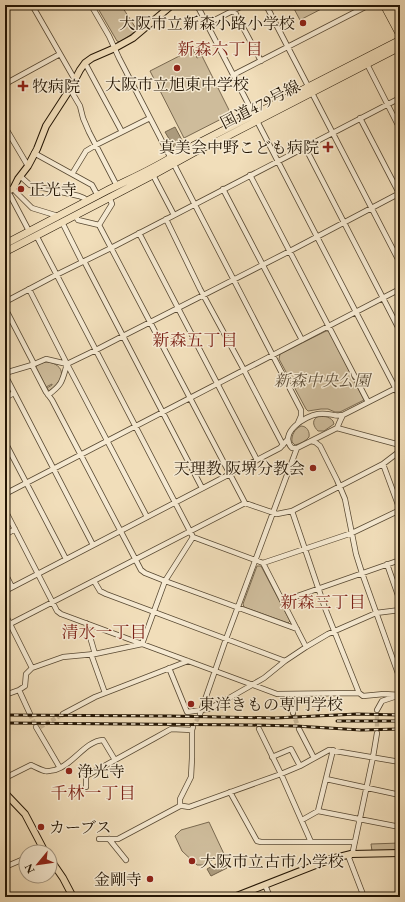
<svg xmlns="http://www.w3.org/2000/svg" width="405" height="902" viewBox="0 0 405 902" font-family="'EB Garamond','Noto Serif JP',serif">
<style>
.green{fill:#cebc9b;stroke:#796950}
.water{fill:#ab9a7c;stroke:#75654c}
.lines{fill:none;stroke-linecap:round;stroke-linejoin:round}
.minor-tunnel{stroke:#c8b696;stroke-width:4.5;stroke-dasharray:4.5 2;stroke-linecap:butt}
.minor-casing{stroke:#574832;stroke-width:6}
.major-casing{stroke:#241605;stroke-width:8}
.highway-casing{stroke:#241605;stroke-width:8}
.minor{stroke:#f6ead2;stroke-width:4.5}
.major{stroke:#f1deba;stroke-width:6}
.highway{stroke:#f1deba;stroke-width:7}
.rail-casing{stroke:#241605;stroke-width:3}
.rail{stroke:#f6ead2;stroke-width:1.5;stroke-dasharray:4.5;stroke-linecap:butt}
.poi-dot{fill:#8f2418;stroke:#f6ead2;stroke-width:1.5}
.labels{text-anchor:middle;stroke-width:3;stroke-linejoin:round;paint-order:stroke}
.poi-label{font-size:16px;fill:#241605;stroke:#f6ead2;text-anchor:start}
.street-label{font-size:16px;fill:#241605;stroke:#f6ead2}
.park-label{font-size:16px;font-style:italic;fill:#60503a;stroke:#f6ead2}
.neighbourhood-label{font-size:17px;fill:#7a1f14;stroke:#f6ead2}
</style>
<rect width="100%" height="100%" fill="#f1deba"/>
<filter id="stains"><feTurbulence type="fractalNoise" baseFrequency=".005" numOctaves="4"/><feColorMatrix values="0 0 0 0 .2 0 0 0 0 .09 0 0 0 0 .02 0 0 0 .5 -.17"/></filter>
<radialGradient id="worn" r=".72"><stop offset=".6" stop-color="#630" stop-opacity="0"/><stop offset="1" stop-color="#630" stop-opacity=".3"/></radialGradient>
<path class="green" d="M96,5h25l16,25 -8,6 -9,6 -3,-1z
M292,5h37l-29,15z
M193,49l4,9 5,-2 29,58 -47,24 -34,-67z
M326,331h3l35,69 -24,12h-5l-7,-3h-7l-13,2 -2,-2 -27,-50 1,-5z
M49,362c20,5 13,21 0,29l-2,-3 5,-3v-1l-6,3 -10,-20c3,-4 8,-5 13,-5z
M317,417c6,-1 12,-1 16,4l1,3 -10,7h-6c-4,-4 -7,-10 -1,-14z
M301,426c6,0 9,6 8,11 -3,4 -9,7 -14,8l-3,-3c-1,-7 3,-13 9,-16z
M257,566h4l29,55 -2,2 -44,-16 -1,-3z
M209,822l15,32 -22,11h-5l-15,-14 -7,-15 6,-6z
M400,843v7l-28,1 -1,-7z"/>
<path class="water" d="M175,127l8,15 -9,5 -9,-15z
M223,860l4,8 -16,8 -4,-7z"/>
<g class="lines">
<path class="minor-tunnel" d="M293,713l6,16
M30,714l6,13
M40,727l23,-13
M193,727l7,-13
M377,733v-23"/>
<defs>
<path id="minor" d="M32,5l43,75
M91,5l18,31 10,22 182,352v6l-3,7
M197,5l57,110
M231,5l30,56
M266,5l42,81
M207,24l37,-19
M85,63l37,69
M367,64l33,65
M5,75l4,7
M233,75l136,-70
M5,84l55,-30
M70,89l10,17 3,12 6,14 28,54
M312,93l88,170
M360,118l40,77
M257,121l143,276
M5,127l23,39
M305,147l95,184
M34,153l58,32 6,11
M72,174l14,-23 10,-6 54,-27
M153,175l21,40
M250,175l118,227
M20,176l10,9 49,11 5,2 3,3
M13,189l19,19 26,8
M223,189l79,151
M5,190l5,5 19,36
M75,215l3,5 21,5 91,173 55,105 32,11 15,-3 91,-47 17,-13
M166,219l34,70 44,81 39,75
M62,222l20,40
M99,225l13,-21 -3,-7
M139,233l118,227
M36,235l157,302 70,26 89,-30 48,-23
M84,261l118,227
M29,289l38,75 80,153
M5,302l51,-27 55,-27 289,-150
M5,308l28,54 -1,3 2,4 12,23 6,8 89,170 4,3 20,8 132,48
M5,373l27,-8 14,-6 21,5 29,-14 27,-14 167,-85 110,-58
M5,375l88,170
M48,395c15,-11 14,-14 19,-31
M5,398l9,-5
M343,415c-3,0 -6,1 -9,0 -6,-1 -10,-2 -16,-1 -13,2 -40,19 -26,34h5l40,-20 3,-7 3,-6 57,-29
M337,428l63,17
M311,441l4,1 5,4 17,34 8,19 11,55 6,19 38,106
M5,442l61,117
M383,464l17,46
M5,494l395,-205
M5,510l52,101 4,3 192,71 24,9 82,-1 4,3 21,-2 16,1
M292,511l33,97 34,85
M5,535l10,-6
M263,563l43,84
M387,564l13,37
M5,573l7,14
M94,581l6,10 6,3 179,67
M5,591l275,-143 8,-9
M283,601l117,-41
M5,614l27,54
M86,623l9,31
M10,624l235,-121
M91,654l14,39
M169,668l18,44 21,-3 16,-8 40,-23 21,-17 21,-14 22,-13 48,-21 24,-3
M19,690l11,24
M292,694l1,19
M5,695l14,-5 6,-4 1,-12 6,-6 31,-11 32,-3 47,-10 23,-63 28,-44
M377,710l5,-9 15,-5
M63,714l32,-17 93,-36
M200,714l26,-75 71,-191
M36,727l24,41
M259,729l22,45 30,68
M299,729l15,29
M272,757l19,-8 9,17
M5,778l26,-13c4,2 10,5 14,6 3,1 7,-1 10,-1 18,-5 30,-29 48,-30l12,20
M326,779l74,16
M86,787v-11l69,-38 16,-9 21,1
M230,792l27,49 4,1h94
M180,806v-7l11,-22 1,-19v-28l1,-3
M318,811l15,-61
M302,820l16,-9 82,16
M99,839h19l62,-33h3l6,1 92,-33 19,-8 29,-16 71,12
M109,839l17,21
M5,867l21,-9
M265,885l5,12
M364,897l-15,-39 4,-7 20,-94 4,-24"/>
<path id="major" d="M5,192l8,-3 5,-10 10,-13 9,-17 9,-23 24,-37 10,-19 5,-7 7,-5 23,-10 18,-10 39,-33
M5,793l20,21 20,38
M50,859l13,19 10,19
M234,897l97,-38 20,-5 49,-1"/>
<path id="highway" d="M384,5l16,30
M392,5l8,15
M5,244c34,-18 67,-35 101,-53 24,-12 48,-22 71,-37l223,-114
M5,252l148,-77 49,-27 12,-5 186,-96"/>
</defs>
<use href="#minor" class="minor-casing"/>
<use href="#major" class="major-casing"/>
<use href="#highway" class="highway-casing"/>
<use href="#minor" class="minor"/>
<use href="#major" class="major"/>
<use href="#highway" class="highway"/>
<defs>
<path id="rail" d="M5,715l164,1 106,2 82,-4 43,1
M337,721h62
M5,723l245,2 46,1 65,4 39,-1"/>
</defs>
<use href="#rail" class="rail-casing"/>
<use href="#rail" class="rail"/>
</g>
<g class="poi-dot">
<circle cx="303" cy="23" r="4"/>
<circle cx="177" cy="68" r="4"/>
<path d="M21 80h4v4h4v4h-4v4h-4v-4h-4v-4h4z"/>
<path d="M326 141h4v4h4v4h-4v4h-4v-4h-4v-4h4z"/>
<circle cx="21" cy="189" r="4"/>
<circle cx="313" cy="468" r="4"/>
<circle cx="191" cy="704" r="4"/>
<circle cx="69" cy="771" r="4"/>
<circle cx="41" cy="827" r="4"/>
<circle cx="192" cy="861" r="4"/>
<circle cx="150" cy="879" r="4"/>
</g>
<g class="labels">
<g class="poi-label">
<text x="295" y="29" text-anchor="end">大阪市立新森小路小学校</text>
<text x="177" y="90" text-anchor="middle">大阪市立旭東中学校</text>
<text x="32" y="92">牧病院</text>
<text x="319" y="153" text-anchor="end">真美会中野こども病院</text>
<text x="29" y="195">正光寺</text>
<text x="305" y="474" text-anchor="end">天理教 阪堺分教会</text>
<text x="199" y="710">東洋きもの専門学校</text>
<text x="77" y="777">浄光寺</text>
<text x="49" y="833">カーブス</text>
<text x="200" y="867">大阪市立古市小学校</text>
<text x="142" y="885" text-anchor="end">金剛寺</text>
</g>
<g class="street-label">
<text transform="translate(260 104) rotate(-27)" y="6">国道479号線</text>
</g>
<g class="park-label">
<text x="322" y="386">新森中央公園</text>
</g>
<g class="neighbourhood-label">
<text x="220" y="55">新森六丁目</text>
<text x="195" y="346">新森五丁目</text>
<text x="323" y="608">新森三丁目</text>
<text x="104" y="638">清水一丁目</text>
<text x="93" y="799">千林一丁目</text>
</g>
</g>
<rect width="405" height="902" fill="none" stroke="#f1deba" stroke-width="20"/>
<rect x="6" y="6" width="393" height="890" fill="none" stroke="#241605" stroke-width="2"/>
<rect x="10" y="10" width="385" height="882" fill="none" stroke="#241605"/>
<g transform="translate(38 864) rotate(241)"><circle r="19" fill="#f6ead2" stroke="#a29580"/>
<path d="M0-3L7 15L0 10L-7 15Z" fill="#8f2418"/>
<text y="-6" font-size="11" font-weight="bold" text-anchor="middle" fill="#241605">N</text>
</g>
<rect width="100%" height="100%" filter="url(#stains)"/>
<rect width="100%" height="100%" fill="url(#worn)"/>
</svg>
